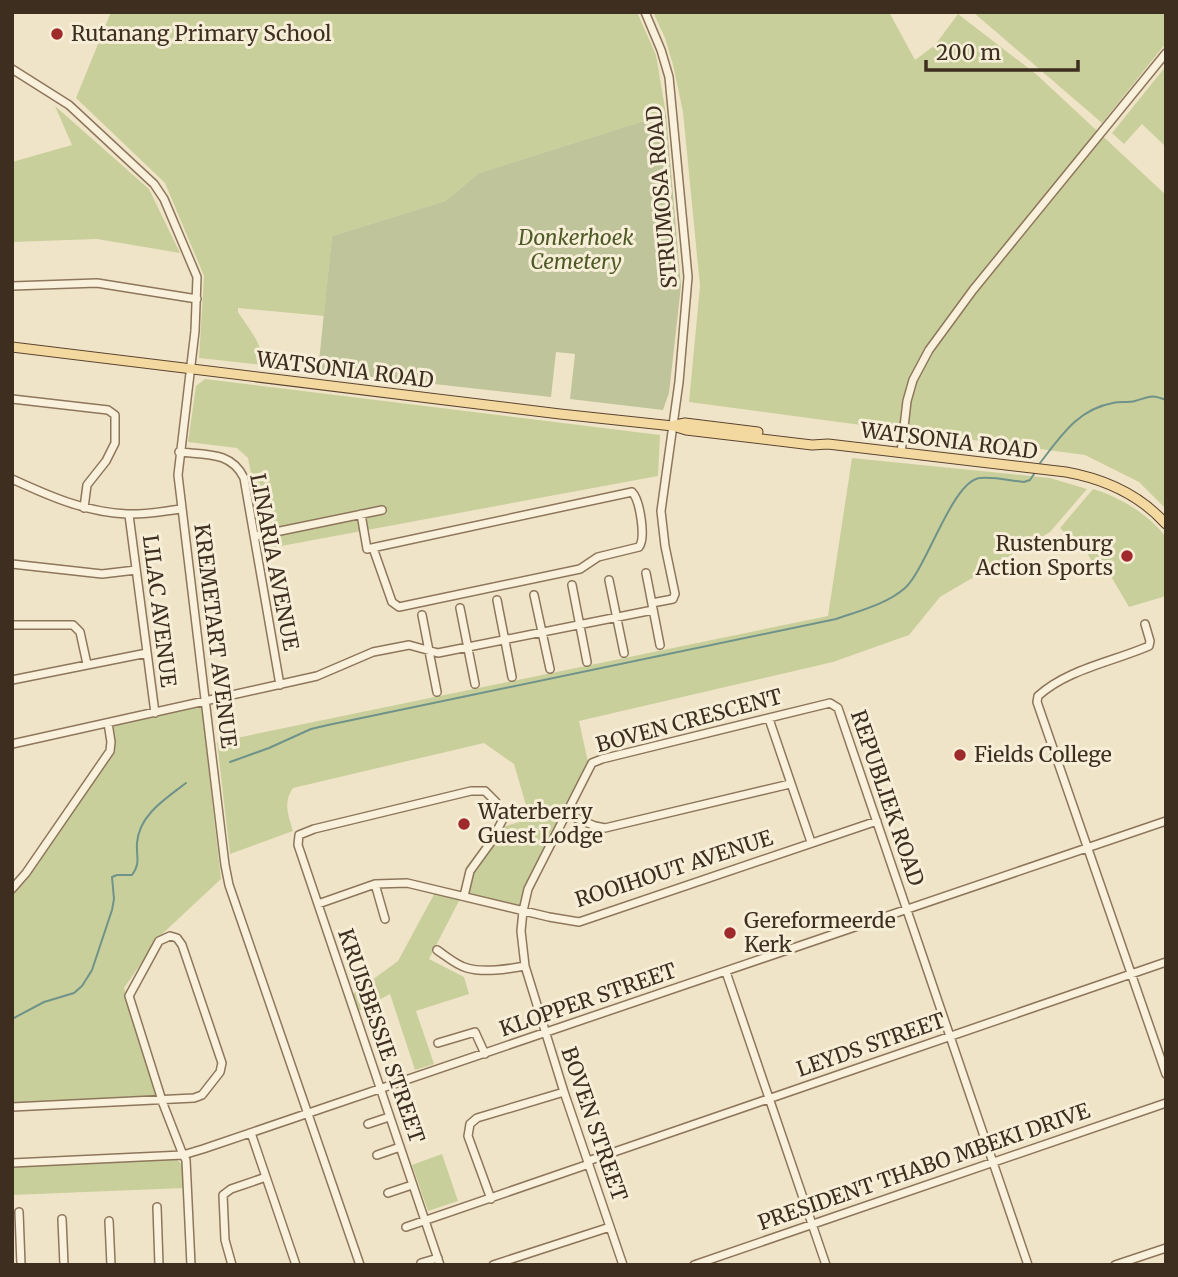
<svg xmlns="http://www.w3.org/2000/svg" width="1178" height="1277" viewBox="0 0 1178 1277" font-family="Merriweather,serif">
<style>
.green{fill:#c9cf9b}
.cemetery{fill:#bfc49a}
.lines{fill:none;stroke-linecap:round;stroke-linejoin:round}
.stream{stroke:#6f938a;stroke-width:2}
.minor-casing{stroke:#8d765c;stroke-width:10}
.major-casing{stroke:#5b4430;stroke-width:11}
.minor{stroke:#faf1dc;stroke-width:7}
.major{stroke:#f3d9a0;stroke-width:9}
.poi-dot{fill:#9e2a2b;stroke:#f7eed8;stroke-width:2.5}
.labels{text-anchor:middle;stroke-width:6;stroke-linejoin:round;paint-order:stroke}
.poi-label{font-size:21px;fill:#3d2e20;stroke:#f7eed8;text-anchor:start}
.street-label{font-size:21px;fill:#3d2e20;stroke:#f7eed8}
.park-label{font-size:21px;font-style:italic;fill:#4d5a26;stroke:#f7eed8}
</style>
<rect width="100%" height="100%" fill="#f0e4c8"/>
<path class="green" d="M111,12h526l19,43 10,59 -187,59 -34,28 -113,35 -8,80 -86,-8v4c11,17 26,33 24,53l-63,-7 5,-82 -39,-93 -89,-85z
M653,12h236l26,48 20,-15 23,-31 78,60 130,121v314l-27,-27 -54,-27 -396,-53 11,-116 -17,-174 -10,-47 -8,-27z
M973,12h193v31l-64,80z
M1166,66v81l-24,-23 -18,20 -12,-11z
M55,106l94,83 31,64 -83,-14 -85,3v-80l60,-17z
M205,379l455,56 -2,41 -393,73 -17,-91 -11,-10 -49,-6 8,-56z
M852,458l198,20 37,11 -37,43 -110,65 -31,38 -76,27 -254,59 11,50 -55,111 -11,33 -64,-16 -31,60 35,18 5,17 -53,17 18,53 -19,6 -25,-76 -39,21 -5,-16 52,-38 40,-74 23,4 5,-24 29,-38 35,-10 -16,-55 -30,-21 -191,45c-10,15 -5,26 0,43l-63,23 -13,-112 611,-126z
M1093,489c27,8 55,25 73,48v59l-37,11 -20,-34 -8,5 -21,-38 -9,-1 -11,-11z
M201,702l20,177 -61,57 -36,52 39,112 -151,6v-214l101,-143 -5,-26z
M442,1154l16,47 -30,10 -16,-46z
M176,1159l7,6 1,23 -172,7v-29z"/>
<path class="cemetery" d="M666,114l15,172 -12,107 -6,17 -93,-11 5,-45 -19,-2 -5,45 -233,-26 14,-135 113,-35 34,-28z"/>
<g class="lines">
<path class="stream" d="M1040,463c21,-27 38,-54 73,-60 7,-2 15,0 22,-2 15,-4 15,-7 31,-1
M230,762l39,-14 42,-19 17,-4 508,-106c23,-8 51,-15 69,-31 22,-20 47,-107 75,-110 14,-2 30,3 44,4l6,-2 4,-6
M12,1019l32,-17 30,-9 8,-7 10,-16 20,-60 2,-11 -2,-22 5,-2h15c9,-12 4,-18 5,-32 2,-28 28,-44 49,-60"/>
<defs>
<path id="minor" d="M645,12l16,38 8,27 19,200 -9,105 -18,129 4,35 10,48 -2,5 -21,4
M12,69l57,36 85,79 10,15 33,78 -2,54 -17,144 47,390 4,20 131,380
M12,286l85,-3 100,16
M12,399l96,11 7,5v28l-9,18 -19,24 -3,23
M179,452c26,3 52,-1 65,26l36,207
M901,453l6,-52 6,-21 16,-30 44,-60 193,-237
M12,479c37,17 73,33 115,35 18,1 37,-3 54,-5
M361,514l6,35 265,-57c8,8 14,46 7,55l-41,10 -18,12 -181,38 -7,-5 -19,-54
M129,515l26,198
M256,536l126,-26
M12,564l90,10 34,-4
M646,573l14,72
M609,580l15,73
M572,585l15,77
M534,595l16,74
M497,600l15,77
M460,608l15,76
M422,615l15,77
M1145,624l5,17 -1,5c-37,16 -81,23 -111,50l-1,6 129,372
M12,625h61l7,7 7,32
M12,680l135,-27
M769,719l42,123
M12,744l305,-68 56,-24 36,-7 29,8 215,-43
M566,814l29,12 10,2 185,-44
M375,884l10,35
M12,889l14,-16 84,-122 1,-9 -3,-19
M318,904l57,-20 32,-1 142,34 30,5 298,-101
M437,950c9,6 19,15 30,18 17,5 41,1 58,-2
M726,972l100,293
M438,1043l37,-11 10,22
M12,1107l182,-9 8,-3 18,-23 2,-9 -40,-118 -5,-7 -7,-2 -11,5 -30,55 31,98 2,7 21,54 3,5 5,105
M368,1124l21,-7
M251,1133l45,132
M377,1155l23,-8
M588,1161l578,-199
M12,1163l171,-8 20,-6 963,-328
M388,1193l24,-8
M491,1199l-23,-63 2,-12 7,-6 87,-26
M157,1207l2,58
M19,1212l2,53
M62,1219l2,46
M109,1221l2,44
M406,1227l183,-63
M421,1263l17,-5
M232,1265l-7,-25 -2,-45 8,-6 35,-12
M440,1265l-142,-420 1,-10 15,-6 157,-38h14l11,11 7,17 -12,23 -21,29 -6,25
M493,1265l117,-38
M623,1265l-59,-173 -39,-126 -4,-35 2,-20 5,-22 64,-126 10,-4 228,-56 8,5 190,557
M694,1265l472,-162
M1115,1265l51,-17"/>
<path id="major" d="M12,347l548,67 113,12 13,4 126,15 16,-1 238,28c39,7 73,22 100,52
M675,425l10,-2 73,9"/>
</defs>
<use href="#minor" class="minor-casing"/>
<use href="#major" class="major-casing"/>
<use href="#minor" class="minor"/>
<use href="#major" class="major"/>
</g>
<g class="poi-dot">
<circle cx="57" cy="34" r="7"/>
<circle cx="1127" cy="556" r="7"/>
<circle cx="960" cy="755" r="7"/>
<circle cx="464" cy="824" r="7"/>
<circle cx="730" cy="933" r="7"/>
</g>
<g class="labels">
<g class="poi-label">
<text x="71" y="41">Rutanang Primary School</text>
<text x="1113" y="551" text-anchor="end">Rustenburg<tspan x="1113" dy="24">Action Sports</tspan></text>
<text x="974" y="762">Fields College</text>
<text x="478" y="819">Waterberry<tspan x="478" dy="24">Guest Lodge</tspan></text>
<text x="744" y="928">Gereformeerde<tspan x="744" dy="24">Kerk</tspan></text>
</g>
<g class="street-label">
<text transform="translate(662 197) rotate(-95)" y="7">STRUMOSA ROAD</text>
<text transform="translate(345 370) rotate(7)" y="7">WATSONIA ROAD</text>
<text transform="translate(949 441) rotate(7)" y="7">WATSONIA ROAD</text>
<text transform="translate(274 562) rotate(79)" y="7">LINARIA AVENUE</text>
<text transform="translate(159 611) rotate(83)" y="7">LILAC AVENUE</text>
<text transform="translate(215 636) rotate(83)" y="7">KREMETART AVENUE</text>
<text transform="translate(689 721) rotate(-15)" y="7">BOVEN CRESCENT</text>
<text transform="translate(887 798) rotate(71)" y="7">REPUBLIEK ROAD</text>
<text transform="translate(674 869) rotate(-18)" y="7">ROOIHOUT AVENUE</text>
<text transform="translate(588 1000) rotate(-19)" y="7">KLOPPER STREET</text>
<text transform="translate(381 1036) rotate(71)" y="7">KRUISBESSIE STREET</text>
<text transform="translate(871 1045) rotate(-19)" y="7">LEYDS STREET</text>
<text transform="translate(594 1124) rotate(71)" y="7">BOVEN STREET</text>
<text transform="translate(924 1167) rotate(-19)" y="7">PRESIDENT THABO MBEKI DRIVE</text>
</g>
<g class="park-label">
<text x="576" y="245">Donkerhoek<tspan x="576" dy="24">Cemetery</tspan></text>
</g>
</g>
<rect width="1178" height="1277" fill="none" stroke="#3d2e20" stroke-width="28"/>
<path d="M926 60v10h152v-10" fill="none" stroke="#3d2e20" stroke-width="3.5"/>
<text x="936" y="60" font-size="21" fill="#3d2e20" stroke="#f7eed8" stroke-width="5" paint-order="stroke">200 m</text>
</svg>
